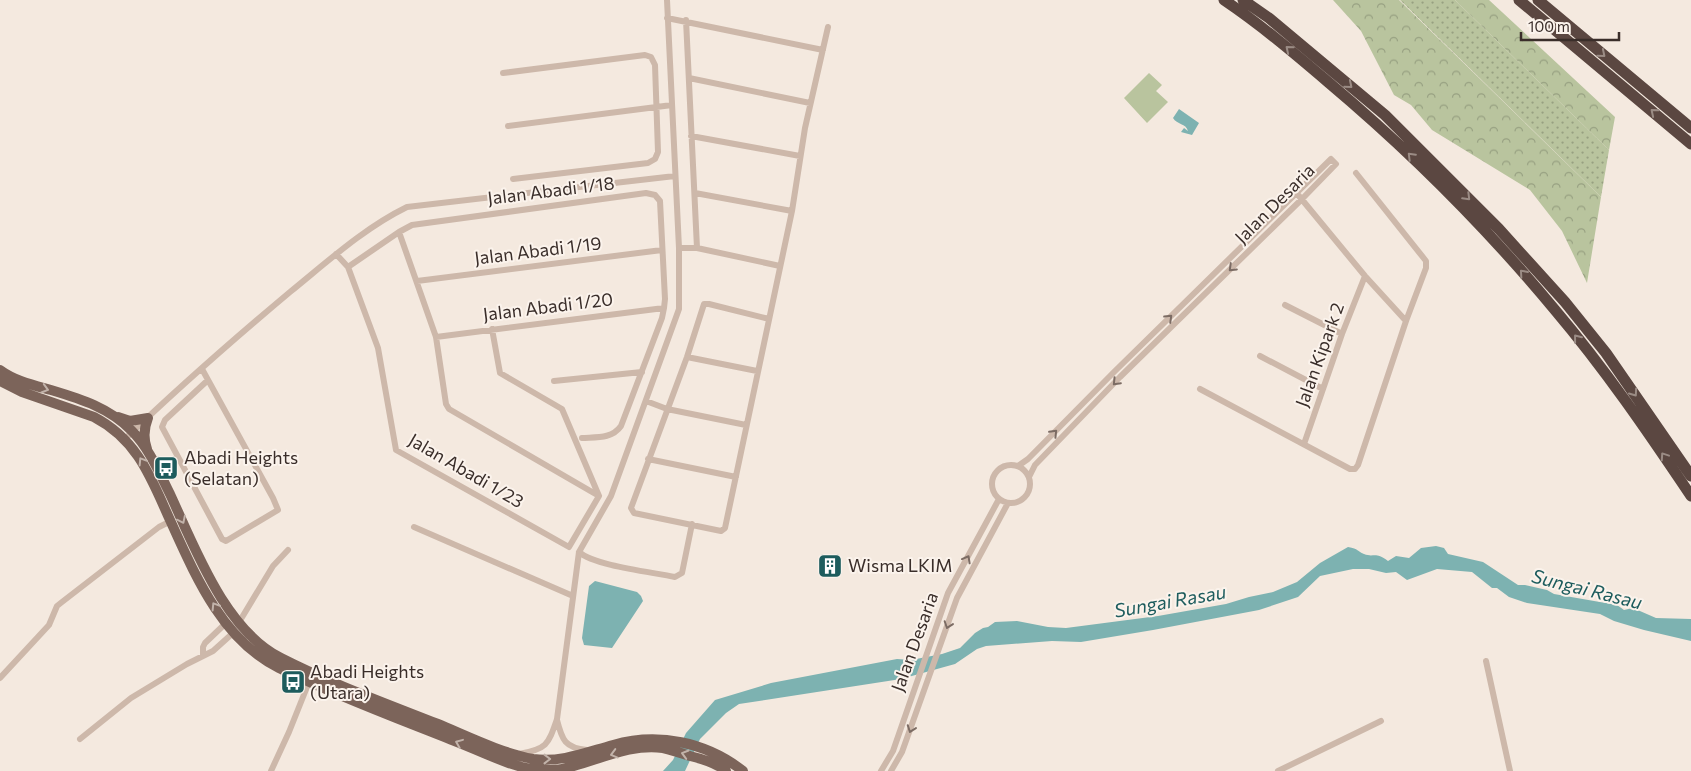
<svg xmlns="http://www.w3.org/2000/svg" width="1691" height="771" viewBox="0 0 1691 771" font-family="Commissioner,sans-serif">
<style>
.grass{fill:url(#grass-dots)}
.forest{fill:url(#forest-crowns)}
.green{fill:#b9c49e}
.water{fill:#7db2b1}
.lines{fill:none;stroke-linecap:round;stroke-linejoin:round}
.street{stroke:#cdb8aa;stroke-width:6}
.primary{stroke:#7c645a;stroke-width:10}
.highway{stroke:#5b4741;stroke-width:11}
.oneway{stroke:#9b8c85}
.oneway2{stroke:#7c6c64}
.oneway3{stroke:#c2b3aa}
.labels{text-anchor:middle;stroke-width:4;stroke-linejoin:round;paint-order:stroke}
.street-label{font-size:18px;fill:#3a2e2a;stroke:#fbf3ec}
.poi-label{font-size:18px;fill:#3a2e2a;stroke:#fbf3ec;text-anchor:start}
.water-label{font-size:19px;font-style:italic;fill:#1d5c5d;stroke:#fbf3ec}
</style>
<defs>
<pattern id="grass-dots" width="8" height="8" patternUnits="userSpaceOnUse" patternTransform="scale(1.25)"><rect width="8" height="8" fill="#b9c49e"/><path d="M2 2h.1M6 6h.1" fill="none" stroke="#97a081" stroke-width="1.8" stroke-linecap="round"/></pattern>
<pattern id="forest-crowns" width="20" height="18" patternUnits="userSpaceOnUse" patternTransform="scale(1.25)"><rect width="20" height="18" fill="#b9c49e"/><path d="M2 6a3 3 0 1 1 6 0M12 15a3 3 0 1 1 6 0" fill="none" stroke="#97a081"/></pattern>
</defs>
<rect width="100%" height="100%" fill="#f4e9df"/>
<path class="grass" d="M1400,0h55l154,150 -8,47z"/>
<path class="forest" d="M1333,0h66l202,197 -14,86 -25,-52 -32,-41 -98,-60 -21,-25 -17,-10 -33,-64z
M1455,0h34l126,117 -6,33z"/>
<path class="green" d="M1149,73l13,12 -6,6 12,11 -21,21 -23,-25z"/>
<path class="water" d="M1179,109l20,14 -7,12 -11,-3 3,-4 4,3c-2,-8 -11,-6 -15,-13z
M1436,546l8,2 4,6 35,8 35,23h7l22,5 7,4 63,11 7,5 9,-2 23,10 35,1v22l-47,-11 -30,-9 -14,-7 -73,-11 -18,-6 -12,-9h-5l-20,-16 -35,-3 -30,11 -11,-8 -10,1 -17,-4h-16l-33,7 -22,21 -39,13 -106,20 -72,12 -29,-1 -66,5 -9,3 -22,15 -54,15 -162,25 -13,9 -26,26 -15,32h-22l10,-11 13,-27 29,-33 56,-17 126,-24 14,1 31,-6 18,-6 15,-15 8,-5 5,-1 7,-5 22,-1 31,6 18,1 92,-12 68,-12 23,-7 24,-5 24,-10 23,-19 28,-16c11,2 9,4 16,7 10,4 11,-3 24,7l8,-5 13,2 12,-10z
M595,581l42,11 4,4 2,5 -31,47 -28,-3 -2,-7 7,-52z"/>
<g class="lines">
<path class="street" d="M667,18l156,32
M686,20l11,228
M503,73l142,-18 6,2 4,8 3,87 -3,7 -7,4 -135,16
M689,78l121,25
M508,126l164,-21
M691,136l109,20
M695,193l97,18
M1299,196l66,80 41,45
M399,232l37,105 10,67 3,5 150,87
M679,248h18l83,18
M336,254l12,13 30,81 18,102 173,97 30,-51 -37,-87 -62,-36 -8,-44
M348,267l51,-35 13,-7 234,-32 9,2 5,6 5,98 -1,9 -2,10 -41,108c-9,13 -25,11 -39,12
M417,281l245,-31
M1285,305l57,29
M769,319l-60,-15h-5l-17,53 -56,151 3,5 87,18 4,-3 67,-317 13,-83 23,-101
M436,337l228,-29
M1260,356l63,33
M687,357l70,14
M202,369l71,129 5,12 -52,31 -4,-2 -60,-112 3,-7 43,-40
M554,381l88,-9
M1200,389l150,80h5l3,-4 48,-144 20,-53v-7l-70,-88
M646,401l21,8 79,16
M125,439c53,-51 109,-100 165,-147 37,-30 74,-64 117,-85l268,-31
M1304,444l38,-110 23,-58
M648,459l88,18
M992 484a19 19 0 1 1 38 0a19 19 0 1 1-38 0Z
M1018,466l10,-7 86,-87 217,-213 5,5 -34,35 -182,178 -85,88 -6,12
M414,527l159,69
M579,552c16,14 73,20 96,25l7,-4 10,-49
M238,624l35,-58 15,-16
M203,655v-8l2,-4 21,-20
M1486,661l24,110
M0,678l49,-53 8,-19 5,-4 97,-75 12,-6
M557,720c5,20 8,28 30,30
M80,739l51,-41 56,-34 26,-13 20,-18
M519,754c28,-5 29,-9 38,-35l22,-167 32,-56 68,-187v-61l-12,-248
M271,771l18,-39 20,-50
M881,771l12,-20 55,-158 51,-94
M891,771l11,-19 55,-154 51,-95
M1278,771l103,-50"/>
<path class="primary" d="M0,370c15,11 33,15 51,20 30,9 59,18 81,41 17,17 27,41 38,63 25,54 55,136 111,164 51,26 104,45 157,66 29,12 63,29 95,35 28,4 54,-7 80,-14 45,-13 93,-3 130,26
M0,381l22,11 72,25c44,23 57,61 76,103 25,55 52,120 109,148 56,27 115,49 173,72 22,8 61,28 82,29 10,1 23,2 32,-1 31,-7 64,-25 97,-20 9,2 18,5 27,8 13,3 26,7 36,15
M118,417l12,4 18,-3c-4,10 -5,20 -1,31"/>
<path class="highway" d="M1224,0c37,25 70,53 104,82 82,69 159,146 227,228 50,59 93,122 136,186
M1243,0l26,18 116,97 114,114 66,73 41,51 85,123
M1519,0l172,144
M1538,0l153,128"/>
</g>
<defs><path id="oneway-chevron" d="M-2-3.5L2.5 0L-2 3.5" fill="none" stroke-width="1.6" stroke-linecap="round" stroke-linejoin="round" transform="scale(1.25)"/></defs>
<g class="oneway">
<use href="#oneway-chevron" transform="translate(1289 49) rotate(-140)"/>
<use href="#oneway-chevron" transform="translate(1602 54) rotate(40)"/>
<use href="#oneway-chevron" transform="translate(1349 85) rotate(40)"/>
<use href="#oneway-chevron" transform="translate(1654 112) rotate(-140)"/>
<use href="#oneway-chevron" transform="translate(1411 156) rotate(-135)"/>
<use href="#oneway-chevron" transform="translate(1467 197) rotate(45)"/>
<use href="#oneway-chevron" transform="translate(1523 273) rotate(-131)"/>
<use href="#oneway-chevron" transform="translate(1577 338) rotate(-128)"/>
<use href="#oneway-chevron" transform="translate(1634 393) rotate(55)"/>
<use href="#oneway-chevron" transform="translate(1664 456) rotate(-124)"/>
</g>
<g class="oneway2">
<use href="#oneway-chevron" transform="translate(1232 268) rotate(136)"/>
<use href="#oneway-chevron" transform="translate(1169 318) rotate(-44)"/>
<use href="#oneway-chevron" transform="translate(1116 382) rotate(134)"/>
<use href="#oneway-chevron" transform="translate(1054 433) rotate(-46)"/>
<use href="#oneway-chevron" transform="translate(967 559) rotate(-61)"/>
<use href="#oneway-chevron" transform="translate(948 625) rotate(109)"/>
<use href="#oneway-chevron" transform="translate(911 729) rotate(110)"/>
</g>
<g class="oneway3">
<use href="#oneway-chevron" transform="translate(45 389) rotate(16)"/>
<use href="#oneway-chevron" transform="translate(142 461) rotate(-122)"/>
<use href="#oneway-chevron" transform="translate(182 520) rotate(64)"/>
<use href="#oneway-chevron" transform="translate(215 606) rotate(-122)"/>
<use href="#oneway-chevron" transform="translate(459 743) rotate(-158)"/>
<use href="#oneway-chevron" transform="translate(614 754) rotate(165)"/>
<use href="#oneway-chevron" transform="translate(685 754) rotate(-164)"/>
<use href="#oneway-chevron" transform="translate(547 759)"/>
</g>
<defs>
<symbol id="bus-square" viewBox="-11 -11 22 22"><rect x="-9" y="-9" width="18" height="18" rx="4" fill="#1d5c5d" stroke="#fbf3ec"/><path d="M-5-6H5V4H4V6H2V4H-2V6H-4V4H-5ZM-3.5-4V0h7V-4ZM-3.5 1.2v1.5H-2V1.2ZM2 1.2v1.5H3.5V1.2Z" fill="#fff"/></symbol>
<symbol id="building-square" viewBox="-11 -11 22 22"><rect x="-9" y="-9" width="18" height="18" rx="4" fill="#1d5c5d" stroke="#fbf3ec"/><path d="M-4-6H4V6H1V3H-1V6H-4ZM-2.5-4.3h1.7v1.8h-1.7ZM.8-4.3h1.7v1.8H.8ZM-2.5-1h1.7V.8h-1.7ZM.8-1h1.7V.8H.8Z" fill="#fff"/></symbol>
</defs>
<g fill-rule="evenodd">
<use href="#bus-square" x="152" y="454" width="28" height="28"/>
<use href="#building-square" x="816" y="552" width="28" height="28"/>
<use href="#bus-square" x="279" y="668" width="28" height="28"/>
</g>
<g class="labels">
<g class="street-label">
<text transform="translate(551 191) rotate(-7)" y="6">Jalan Abadi 1/18</text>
<text transform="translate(1275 204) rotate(-45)" y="6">Jalan Desaria</text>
<text transform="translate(538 251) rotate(-7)" y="6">Jalan Abadi 1/19</text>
<text transform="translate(548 307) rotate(-7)" y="6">Jalan Abadi 1/20</text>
<text transform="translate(1320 355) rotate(-70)" y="6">Jalan Kipark 2</text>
<text transform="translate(466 471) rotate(30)" y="6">Jalan Abadi 1/23</text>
<text transform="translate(915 642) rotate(-70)" y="6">Jalan Desaria</text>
</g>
<g class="poi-label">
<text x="184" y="464">Abadi Heights<tspan x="184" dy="21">(Selatan)</tspan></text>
<text x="848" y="572">Wisma LKIM</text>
<text x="310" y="678">Abadi Heights<tspan x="310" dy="21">(Utara)</tspan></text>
</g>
<g class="water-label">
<text transform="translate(1587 589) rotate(14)" y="7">Sungai Rasau</text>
<text transform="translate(1170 601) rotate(-10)" y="7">Sungai Rasau</text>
</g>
</g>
<path d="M1521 32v8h98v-8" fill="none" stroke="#3a2e2a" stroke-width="2.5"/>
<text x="1528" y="32" font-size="15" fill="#3a2e2a" stroke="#fbf3ec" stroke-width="4" paint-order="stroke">100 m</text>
</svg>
